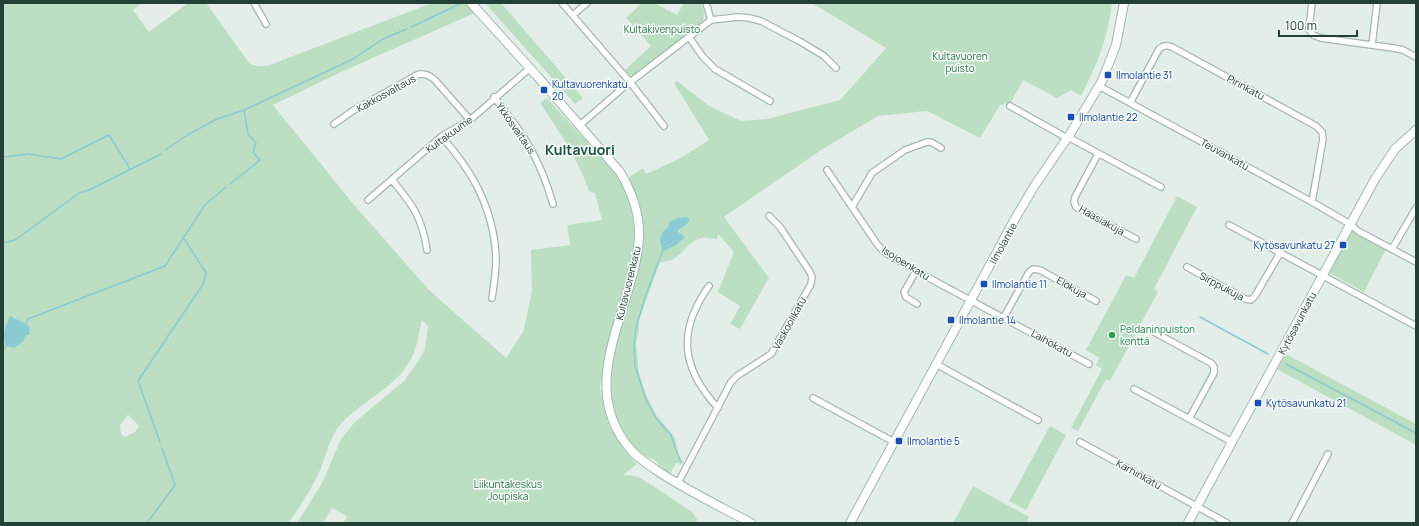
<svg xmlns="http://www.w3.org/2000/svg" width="1419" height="526" viewBox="0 0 1419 526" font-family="Manrope,sans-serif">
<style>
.green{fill:#bcdfc4;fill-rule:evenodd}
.water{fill:#8bcbd3}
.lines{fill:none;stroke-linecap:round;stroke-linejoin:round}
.stream{stroke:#8bcbd3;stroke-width:1.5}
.street-casing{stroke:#a6b6b0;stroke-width:8}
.secondary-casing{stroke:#a2bab0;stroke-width:10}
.street{stroke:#fff;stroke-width:5.5}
.secondary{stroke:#fff;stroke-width:8}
.transit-dot{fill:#1a4fb4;stroke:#f4faf7;stroke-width:1.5}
.leisure-dot{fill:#2e9e5b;stroke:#f4faf7;stroke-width:1.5}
.labels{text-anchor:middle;stroke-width:3;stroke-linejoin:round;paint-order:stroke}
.park-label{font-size:10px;fill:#2c7746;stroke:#f4faf7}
.transit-label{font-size:10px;fill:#164399;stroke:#f4faf7;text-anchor:start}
.street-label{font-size:10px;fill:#234037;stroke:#f4faf7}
.leisure-label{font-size:10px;fill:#27864d;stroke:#f4faf7;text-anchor:start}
.district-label{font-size:14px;font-weight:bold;fill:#1e5243;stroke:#f4faf7}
</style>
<rect width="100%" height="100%" fill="#e4eee9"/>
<path class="green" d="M3,3h139l-9,7 16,22 39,-29h18l44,61 7,2h10l165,-63h34l9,10 -134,59 -68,33 82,101 74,84 77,68 17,-26 9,-41 -1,-41 39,-5 -3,-20 35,-5 -7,-27 -6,-2c-11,-33 -30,-59 -49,-88l7,-5 69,76 12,22 5,21 2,22 -4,23 -23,82 -8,43 4,20 5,19 16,25 12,13 -14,11 14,1 21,13 34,23 5,7 1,4h-354l3,-7 -15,-8 -9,15h-26l25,-40 19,-44 14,-17 50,-42 15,-22 5,-9 3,-23 -6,-6c-3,11 -4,24 -9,35 -16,35 -55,46 -76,74 -8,12 -11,26 -16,39 -8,19 -21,39 -33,55h-285zM128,415l11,11 -4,6 -10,5 -4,-3 -1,-9z
M485,3h16l82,95 -8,6z
M642,3h12l23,12 7,-12h17l3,10 -1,9 -70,54 -3,-1 -5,-5 26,-24 -25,-28z
M812,3h300c-4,35 -15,62 -31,93l-10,-6 -14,8 -34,-18 -12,22 -11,3 -20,33 -53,-27 -49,5 -57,34 -97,67 45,61 -29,51 -10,-5 10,-18 -22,-14 16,-40 -16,-18 -1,5c-5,0 -11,-2 -16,-1 -17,5 -19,24 -41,24l-21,58v11l-3,11 1,11 2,20 8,24 10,19 18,22 3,15 5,10 -2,1 -5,-1 -6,11 -10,-8 -5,-6 -17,-7 -18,-25 -9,-22 -2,-25 32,-165 -4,-17 -9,-21 15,-10 3,6 33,-15 30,-19 -35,-57 3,-2 32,25 32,15 26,-2 73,-19 46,-52z
M1177,196l20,11 -43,82 4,3 -48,89 -4,-2 -28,52 -7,-3 31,-59 -6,-4 4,-7 -14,-8 40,-75 8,3z
M1352,231l34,18 -22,43 -35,-19z
M1286,354l130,70v21l-139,-76z
M1050,426l16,9 -40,75 -17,-9z
M973,486l56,31 -3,6h-73z"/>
<path class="water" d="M686,217l4,2 -3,5 -9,6v2l6,4v2l-8,7 -12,6c-4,-4 -5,-13 -1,-19 3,-4 7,-3 6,-10l9,-4z
M10,316l18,9 2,3 -1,7h-3l-2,4v2l-10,7 -8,-2c-4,-11 -1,-19 4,-30z"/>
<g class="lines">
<path class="stream" d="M411,27l51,-24
M165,150l24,-16 28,-15 27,-9 109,-51 30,-20 24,-10
M3,157l26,-3 32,5 48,-24 21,34
M230,184l30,-24 -7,-8 3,-9 -8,-9 -4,-24
M3,243l12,-3 64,-47 10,-3 72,-36
M663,250l-18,47 -9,31 -2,17 1,21 11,34 10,18 15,17 6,18 4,9
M1200,317l68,37
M25,324l3,-5 5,-2 132,-51 40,-61 21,-18
M3,349l3,-3
M1286,364l130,69
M160,442l-22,-61 65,-97 3,-11 -23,-36
M147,523l28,-38 -13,-37"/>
<defs>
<path id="street" d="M254,3l12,21
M562,3l68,79 34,44
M706,3l5,17
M1312,3l-3,26 4,6 8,3 72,10 10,2 13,7
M573,15l14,-12
M689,37l14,20 12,12 55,32
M1372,45l5,-42
M1099,86l213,116 38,22 8,7 58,31
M494,97c30,37 46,62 59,107
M1130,103l29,-54c5,-4 8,-4 13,-2l144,79 6,6 1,7 -11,63
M1010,106l57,32
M334,124l20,-14 65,-36c7,0 10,1 16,6l35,40
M580,125l45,-39 86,-66 27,-3 11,1 12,3 40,21 23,14 12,12
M442,136c8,11 17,21 24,32 18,26 29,59 30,90 0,14 -2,27 -4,40
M1068,137l93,50
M1098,154l-23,43 -1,5 2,5 60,32
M827,170l50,74 6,7 33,20 173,93
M392,180c20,24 30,37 35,70
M368,200l74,-64 28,-16 60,-52
M852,207l20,-34 33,-23 22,-8h4l10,6
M1229,225l187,101
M1392,249l24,-41
M1187,267l58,32 6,1 4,-4 25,-43
M916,271l-12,21 2,5 11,7
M709,286c-32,45 -28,82 9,122
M1004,317l25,-45 4,-3 7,1 56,31
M1154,332l57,31 3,4v6l-25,46
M936,364l102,56
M1134,389l98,53
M813,398l81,44
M1080,442l147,81
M678,483l53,-101 6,-6 34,-22 40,-70 1,-7 -2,-5 -30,-45 -11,-11
M1292,523l36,-69"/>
<path id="secondary" d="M471,3l66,73 83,96c12,20 20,42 19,66 -5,72 -66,147 -7,213 7,8 16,13 24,19 30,20 63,36 95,53
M850,523l166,-306 19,-32 37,-54 30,-50 14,-36 8,-42
M1188,523l187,-344 20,-30 21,-19"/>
</defs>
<use href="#street" class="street-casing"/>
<use href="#secondary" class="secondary-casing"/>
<use href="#street" class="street"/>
<use href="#secondary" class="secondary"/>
</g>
<g class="transit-dot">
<rect x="1104" y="71" width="8" height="8" rx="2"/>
<rect x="540" y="86" width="8" height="8" rx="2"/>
<rect x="1067" y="113" width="8" height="8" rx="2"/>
<rect x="1339" y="241" width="8" height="8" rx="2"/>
<rect x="980" y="280" width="8" height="8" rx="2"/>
<rect x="947" y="316" width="8" height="8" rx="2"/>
<rect x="1254" y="399" width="8" height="8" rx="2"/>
<rect x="895" y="437" width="8" height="8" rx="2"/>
</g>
<circle class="leisure-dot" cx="1112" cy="335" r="4"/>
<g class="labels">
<g class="park-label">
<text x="662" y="33">Kultakivenpuisto</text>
<text x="960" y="60">Kultavuoren<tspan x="960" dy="12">puisto</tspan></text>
<text x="508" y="488">Liikuntakeskus<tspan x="508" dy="12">Joupiska</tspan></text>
</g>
<g class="transit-label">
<text x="1116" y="79">Ilmolantie 31</text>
<text x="552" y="88">Kultavuorenkatu<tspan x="552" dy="12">20</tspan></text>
<text x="1079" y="121">Ilmolantie 22</text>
<text x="1335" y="249" text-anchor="end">Kytösavunkatu 27</text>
<text x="992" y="288">Ilmolantie 11</text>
<text x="959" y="324">Ilmolantie 14</text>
<text x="1266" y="407">Kytösavunkatu 21</text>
<text x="907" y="445">Ilmolantie 5</text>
</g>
<g class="street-label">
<text transform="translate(1246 87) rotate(29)" y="4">Pirinkatu</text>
<text transform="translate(386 93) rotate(-29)" y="4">Kakkosvaltaus</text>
<text transform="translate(516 128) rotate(55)" y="4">Ykkösvaltaus</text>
<text transform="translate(449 134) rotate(-36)" y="4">Kultakuume</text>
<text transform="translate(1225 154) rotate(29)" y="4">Teuvankatu</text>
<text transform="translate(1102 220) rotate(29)" y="4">Haasiakuja</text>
<text transform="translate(1003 243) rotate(-61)" y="4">Ilmolantie</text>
<text transform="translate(906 263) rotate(32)" y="4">Isojoenkatu</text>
<text transform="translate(628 283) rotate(-76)" y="4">Kultavuorenkatu</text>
<text transform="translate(1222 286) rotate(28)" y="4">Sirppukuja</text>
<text transform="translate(1072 287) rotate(29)" y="4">Elokuja</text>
<text transform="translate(789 323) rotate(-61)" y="4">Vaskoolikatu</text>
<text transform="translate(1297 323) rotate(-62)" y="4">Kytösavunkatu</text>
<text transform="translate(1052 343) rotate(29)" y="4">Laihokatu</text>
<text transform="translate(1139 474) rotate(29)" y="4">Karhinkatu</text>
</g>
<g class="leisure-label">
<text x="1120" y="333">Peldaninpuiston<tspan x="1120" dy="12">kenttä</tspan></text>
</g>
<g class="district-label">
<text x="580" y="155">Kultavuori</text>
</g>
</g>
<rect width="1419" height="526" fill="none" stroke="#234037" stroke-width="8"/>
<path d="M1279 30v6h78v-6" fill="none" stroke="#234037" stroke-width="2"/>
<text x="1285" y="30" font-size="12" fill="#234037" stroke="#f4faf7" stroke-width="3" paint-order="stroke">100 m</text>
</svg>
